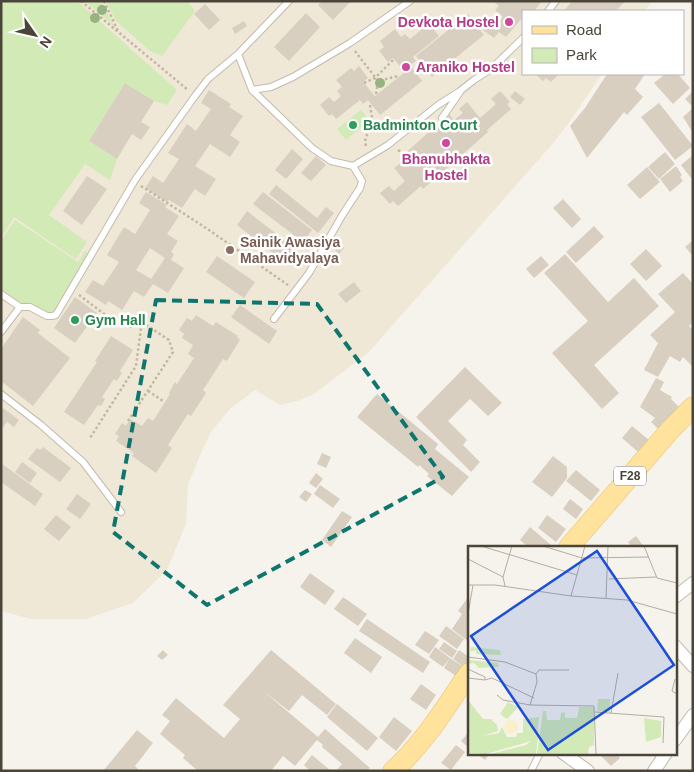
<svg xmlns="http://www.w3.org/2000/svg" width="694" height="772" viewBox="0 0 694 772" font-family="Arial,sans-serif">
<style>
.education{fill:#efe8d6}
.green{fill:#d2eab5}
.building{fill:#d8cfc1;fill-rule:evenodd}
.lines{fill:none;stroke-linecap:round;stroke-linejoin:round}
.lane-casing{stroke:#c2bbae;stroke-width:8}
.street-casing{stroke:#c2bbae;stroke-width:14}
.primary-casing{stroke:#e6c16a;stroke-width:21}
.path{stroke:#c4b79f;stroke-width:2.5;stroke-dasharray:2.5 2.5;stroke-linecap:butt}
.lane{stroke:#fff;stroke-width:6}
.street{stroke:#fff;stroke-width:12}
.primary{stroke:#ffe39c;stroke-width:20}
.tree{fill:#97b381}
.marked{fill:none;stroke:#0f766e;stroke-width:4;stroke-dasharray:10 6;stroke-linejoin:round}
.hotel-dot{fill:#d1479c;stroke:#fff;stroke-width:2}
.leisure-dot{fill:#2e9e5b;stroke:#fff;stroke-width:2}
.education-dot{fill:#8d6e63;stroke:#fff;stroke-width:2}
.labels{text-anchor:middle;stroke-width:5;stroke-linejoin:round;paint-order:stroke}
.shield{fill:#fff;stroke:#817c74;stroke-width:1}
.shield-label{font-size:12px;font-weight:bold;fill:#4b4439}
.hotel-label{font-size:14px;font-weight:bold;fill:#b23c85;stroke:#fff;text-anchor:end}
.leisure-label{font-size:14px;font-weight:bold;fill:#27864d;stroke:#fff;text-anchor:start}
.education-label{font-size:14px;font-weight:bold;fill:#785e54;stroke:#fff;text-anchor:start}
.inset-road{fill:none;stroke:#b2ada4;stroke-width:1}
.view{fill:#1d4ed8;fill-opacity:0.15;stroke:#1d4ed8;stroke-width:2.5}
.inset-edge{fill:none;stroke:#4b4439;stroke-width:2.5}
</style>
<rect width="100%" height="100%" fill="#f6f3ec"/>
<path class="education" d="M1,1h651l-7,10h-122v63h79l-34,50 -19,24 -180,204 -55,42 -17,7 -17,4 -25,-15 -25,19 -19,23 -13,28 -10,25 -2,39 -19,46 -34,33 -47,16h-55l-30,-8z"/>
<path class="green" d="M1,1h76l100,89 -10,15 -13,-4 -29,-18 -36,58 28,18 -7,21 -25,-16 -36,51 38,27 -11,17 -62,-42 -13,21z
M85,1h16l13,25z
M106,1h81l8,10 -33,45 -12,-5 -34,-30z
M361,110l8,10 -23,20 -9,-11z
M15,220l63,42 7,-11 5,3 -35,57c-19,5 -39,-11 -54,-22v-48z"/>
<path class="building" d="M322,1h29l-18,19 -15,-15z
M493,1h49l-8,10h-11v6l-17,20 -7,-5 -5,6 -11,-8 8,-10 6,4 6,-7 -8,-7 4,-4z
M572,1h53l-9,10h-52z
M205,4l15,16 -11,10 -15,-16z
M306,13l14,14 -31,34 -15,-14z
M468,14l16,21 -52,42 -16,-21z
M427,15l10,13 -3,2 5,6 -26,21 3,4 -6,4 12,16 -42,34 -12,-15 -5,4 -3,-4 -24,19 -4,-5 -3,2 -9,-11 9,-8 5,5 7,-6 -4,-5 5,-4 -6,-7 15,-12 3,3 5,-5 9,12 -5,4 12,14 30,-24 -12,-14 -5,4 -9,-11 5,-4 -4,-6 15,-12 6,8 4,-3 5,5 11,-9 -5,-6z
M244,21l3,5 -12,8 -3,-6z
M535,74h24l-8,8 -5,-4 -3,3z
M607,74h38l-10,15 8,8 -16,18 -3,-3 -37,46 -17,-32 15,-18z
M665,74h13l12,14 -17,16 -19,-21z
M125,83l29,18 -13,21 9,5 -9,13 -9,-6 -15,25 -28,-18z
M209,90l22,14 -2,3 14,9 -13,19 10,7 -10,15 -20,-13 -15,22 21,13 -11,17 -10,-7 -13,19 -13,-8 -2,2 -22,-14 8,-12 10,7 16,-24 -11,-6 19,-29 9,7 15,-22 -10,-6z
M500,91l10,11 -3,2 4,5 -24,21 1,2 -65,57 -2,-3 -23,20 -5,-5 -3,3 -10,-11 9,-7 5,5 11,-10 -11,-13 9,-7 -3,-3 49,-44 5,6 9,-7 -4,-4 8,-7 13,16 16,-14 -5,-5z
M515,91l10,8 -5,6 -10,-8z
M693,91v16l-8,-8z
M659,103l34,43 -18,14 -34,-43z
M693,108v25l-10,-16z
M292,149l11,10 -17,20 -11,-9z
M665,152l10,12 -16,15 -11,-12z
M693,155v22l-2,1 -10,-13z
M316,156l10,9 -15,16 -10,-8z
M676,166l6,9 -2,2 3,4 -13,11 -10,-13z
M647,167l13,15 -20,17 -13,-14z
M87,176l20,13 -25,36 -19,-14z
M276,185l41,33 9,-11 8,6 -16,20 -49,-39z
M146,192l21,13 -2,2 14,9 -12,18 11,7 -7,11 3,2 -3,6 13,8 -16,25 -15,-9 -9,13 -10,-6 -12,19 -14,-9 -2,4 -21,-13 8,-12 10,6 16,-24 -12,-7 17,-28 11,7 15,-24 -11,-7zM150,248l15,10 -14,21 -15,-9z
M263,192l49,38 -9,12 -50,-38z
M563,199l18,20 -9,9 -19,-20z
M247,211l50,39 -10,14 -50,-39z
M594,226l10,11 -28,26 -10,-11z
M335,239l9,9 -5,6 -9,-9z
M693,240v16l-8,-9z
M646,249l16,17 -16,15 -16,-17z
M565,254l43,48 26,-24 25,28 -65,59 25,28 -17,16 -50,-56 36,-32 -44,-48z
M217,256l38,26 -11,16 -38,-26z
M541,256l8,9 -15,13 -8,-9z
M683,273l10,11v38l-4,4 4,4v37l-10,-10 -3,5 -10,-6 -12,21 -14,-7 14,-27 -8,-8 25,-23 -17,-18z
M354,282l7,9 -15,12 -8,-9z
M75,297l22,16 -22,30 -21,-15z
M240,305l37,26 -8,13 -38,-27z
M196,315l17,11 3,-4 22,14 -1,1 3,3 -13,21 -4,-2 -20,31 3,3 -15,23 -3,-2 -20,31 4,3 -16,25 -24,-17 2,-3 -18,-12 3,-5 -4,-2 7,-11 4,3 4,-7 12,7 6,-8 5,3 17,-27 -1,-1 6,-11 2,2 17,-26 -6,-4 5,-9 -11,-7 2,-4 -5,-4 8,-12 5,3z
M23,317l17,13 -2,3 32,25 -37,48 -32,-25v-32z
M111,336l22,14 -13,21 2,2 -5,8 -3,-2 -12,18 3,2 -4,7 -3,-1 -14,20 -20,-13 33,-50 -2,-1z
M465,367l37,36 -14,13 -18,-17 -22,22 19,19 -4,5 17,17 -9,10 -55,-55z
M656,378l8,4 -4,8 12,7 -1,2 8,8 -20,23 -8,-8 4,-4 -15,-11z
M377,394l61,50 -3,5 34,28 -17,19 -25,-20 2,-2 -10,-9 -1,2 -61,-50z
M3,408l16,12 -5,7 -7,-5 -6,8v-19z
M632,426l17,14 -11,12 -16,-14z
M43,447l28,21 -11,14 -32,-23 9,-11 3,2z
M322,453l9,4 -5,11 -9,-4z
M553,456l14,11v11l-15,19 -20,-15z
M22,462l15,11 -7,10 -15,-11z
M1,463l42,31 -8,12 -34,-24z
M576,470l24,20 -9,11 -25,-20z
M316,473l7,6 -7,9 -7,-5z
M320,485l20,14 -7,9 -19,-14z
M305,490l7,4 -6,8 -7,-5z
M77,494l14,10 -11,15 -14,-10z
M570,499l13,10 -7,10 -13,-10z
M342,511l10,6 -21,30 -9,-7z
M56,515l15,12 -12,14 -15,-12z
M547,515l19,14 -10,13 -18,-14z
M530,527l21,18 -2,2h-21l-8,-7z
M636,536l8,11h-12l-4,-5z
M310,573l25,18 -10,14 -25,-18z
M469,596v46l-17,-13 10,-15 -4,-3z
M343,597l24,17 -9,12 -24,-17z
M367,619l63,43 -7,11 -64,-42z
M446,626l18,13 -7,10 -18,-13z
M425,631l14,9 -10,14 -14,-9z
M355,638l27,19 -11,16 -27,-20z
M444,642l13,9 -5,7 -13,-9z
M435,647l15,11 -7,9 -14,-10z
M163,650l5,5 -6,5 -5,-4z
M271,650l65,54 -9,11 -25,-20 -13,16 -26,-20 55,46 7,-8 45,39 -3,3h-31l6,-7 -20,-17 1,-2 -6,-5 -22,26 -12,-10 -12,15h-73l-15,-13 2,-3 -25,-21 10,-13 -8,-6 14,-17 48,40 16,-19 -17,-14z
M459,650l10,7v3l-5,7 -11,-8z
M450,658l15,10 -6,10 -15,-10z
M421,684l15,11 -10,15 -16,-11z
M337,704l41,34 -11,13 -40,-34z
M394,717l18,14 -16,20 -17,-14z
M137,730l16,13 -18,23 5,5h-37z
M469,732v16l-8,-7z
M456,745l9,7 -14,18 -10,-7z
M476,753h14l-5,7z
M604,753h12l4,5 -9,8 -10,-10z
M312,755l19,16h-21l-6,-6z"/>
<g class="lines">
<defs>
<path id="lane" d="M548,11l8,-10
M238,54l51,-53
M252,90l19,-3 22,-10 57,-34 60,-42
M442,118l18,-26
M1,294l19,13h10l17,9h5l4,-1 79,-135 60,-84 13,-17 30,-25 14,36 60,58 19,13 22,5 35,-21 50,-40 22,-14 14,-11 17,-11 32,-31
M274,319l35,-46 34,-59 17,-26 2,-7 -9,-15
M1,332l19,-25
M1,394l40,31 42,37 38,50
M531,771l9,-18"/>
<path id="street" d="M675,597l18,-14
M675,646l18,20
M675,740l18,-25
M563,753l25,18
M654,771l12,-18"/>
<path id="primary" d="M569,547l102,-118 22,-22
M393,771c31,-28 53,-64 76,-98"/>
</defs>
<use href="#lane" class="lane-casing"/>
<use href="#street" class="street-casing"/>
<use href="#primary" class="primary-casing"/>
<path class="path" d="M81,1l107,89
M104,1l14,30
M355,51l23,30 20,-5
M364,83l11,-5 19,-19
M376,94l2,-13
M366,146c-3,-9 4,-14 6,-23 1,-6 -2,-13 -2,-20
M398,150l6,4
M141,186l65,42 82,57
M79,295l37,28 14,4 5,-3 4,1 2,3 -5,38 -46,72
M148,391l15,10
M128,421l45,-69 -4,-12 -21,-14 -9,-1"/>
<use href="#lane" class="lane"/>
<use href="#street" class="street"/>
<use href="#primary" class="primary"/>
</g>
<g class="tree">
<circle cx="102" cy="10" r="5"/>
<circle cx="95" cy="18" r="5"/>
<circle cx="380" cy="83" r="5"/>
</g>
<path class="marked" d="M156,300l161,4 126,173 -236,128 -94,-73z"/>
<g class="hotel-dot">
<circle cx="509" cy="22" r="5"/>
<circle cx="406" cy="67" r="5"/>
<circle cx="446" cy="143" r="5"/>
</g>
<g class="leisure-dot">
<circle cx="353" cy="125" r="5"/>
<circle cx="75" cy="320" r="5"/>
</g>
<circle class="education-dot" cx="230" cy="250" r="5"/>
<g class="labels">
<rect class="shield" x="614" y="466.5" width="32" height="19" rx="4"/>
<g class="shield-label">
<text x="630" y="480">F28</text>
</g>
<g class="hotel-label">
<text x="499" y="27">Devkota Hostel</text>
<text x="416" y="72" text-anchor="start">Araniko Hostel</text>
<text x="446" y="164" text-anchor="middle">Bhanubhakta<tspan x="446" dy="16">Hostel</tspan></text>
</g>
<g class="leisure-label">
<text x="363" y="130">Badminton Court</text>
<text x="85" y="325">Gym Hall</text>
</g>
<g class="education-label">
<text x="240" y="247">Sainik Awasiya<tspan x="240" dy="16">Mahavidyalaya</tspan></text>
</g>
</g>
<g transform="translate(468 546)">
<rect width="209" height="209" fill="#f6f3ec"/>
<path d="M3,101l29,3 1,5 -25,-1v-4l-6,2zM1,114l29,3 1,4 -20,1 -5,-5 -6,1zM130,153h12v13l-13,-1zM0,154l15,19h8l6,6 1,6 -15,5 16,-3 3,-6 5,10h9l1,-4h6v-14l16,-2 -1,11 -5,10 6,-10 -3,26h-45l35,-9 5,-4 -45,13 -18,-1zM40,156l10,5 -11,12 -7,-5zM111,161h15v38l-5,2 -1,7h-51l6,-43h3l1,9h13l1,-7 4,-1v6h12zM176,172l17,3v16l-15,5z" fill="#d2eab5"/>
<path d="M36 181a7 7 0 1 1 14 0a7 7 0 1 1-14 0Z" fill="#f9efc9"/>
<path class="inset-road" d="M13,0l96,29M75,0l39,12 67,-1M176,0l13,32 20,5M0,13l35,18M141,33l47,-2M0,39h27l76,11 56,4 50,14M37,40l-2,-9 9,-31M103,50l14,-50M138,53l2,-53M0,68l5,-29M0,111l37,5 31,12 1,8 -7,23 64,1 2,48M0,123l17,8v3l7,-2 42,20M68,128l3,-4h30M0,132l17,2M207,133l-3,12 5,3M29,149l6,5 27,5M127,166l69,5 -1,26M143,167l7,-40"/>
<path class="view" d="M129,5l77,114 -126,85 -77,-114z"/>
<rect width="209" height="209" class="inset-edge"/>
</g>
<rect width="694" height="772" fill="none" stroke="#4b4439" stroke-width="5"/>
<rect x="522" y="10" width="162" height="65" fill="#ffffff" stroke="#b7b4b0"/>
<rect x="532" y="26" width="25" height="8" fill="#ffe39c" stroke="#b7b4b0"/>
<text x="566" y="35" font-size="15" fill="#4b4439">Road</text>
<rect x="532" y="48" width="25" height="15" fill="#d2eab5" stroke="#b7b4b0"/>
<text x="566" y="60" font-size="15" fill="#4b4439">Park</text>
<g transform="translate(35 35) rotate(124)" stroke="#ffffff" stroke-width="4" paint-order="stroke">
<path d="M0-4L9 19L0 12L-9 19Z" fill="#4b4439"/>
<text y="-8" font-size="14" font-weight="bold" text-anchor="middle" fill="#4b4439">N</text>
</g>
</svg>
